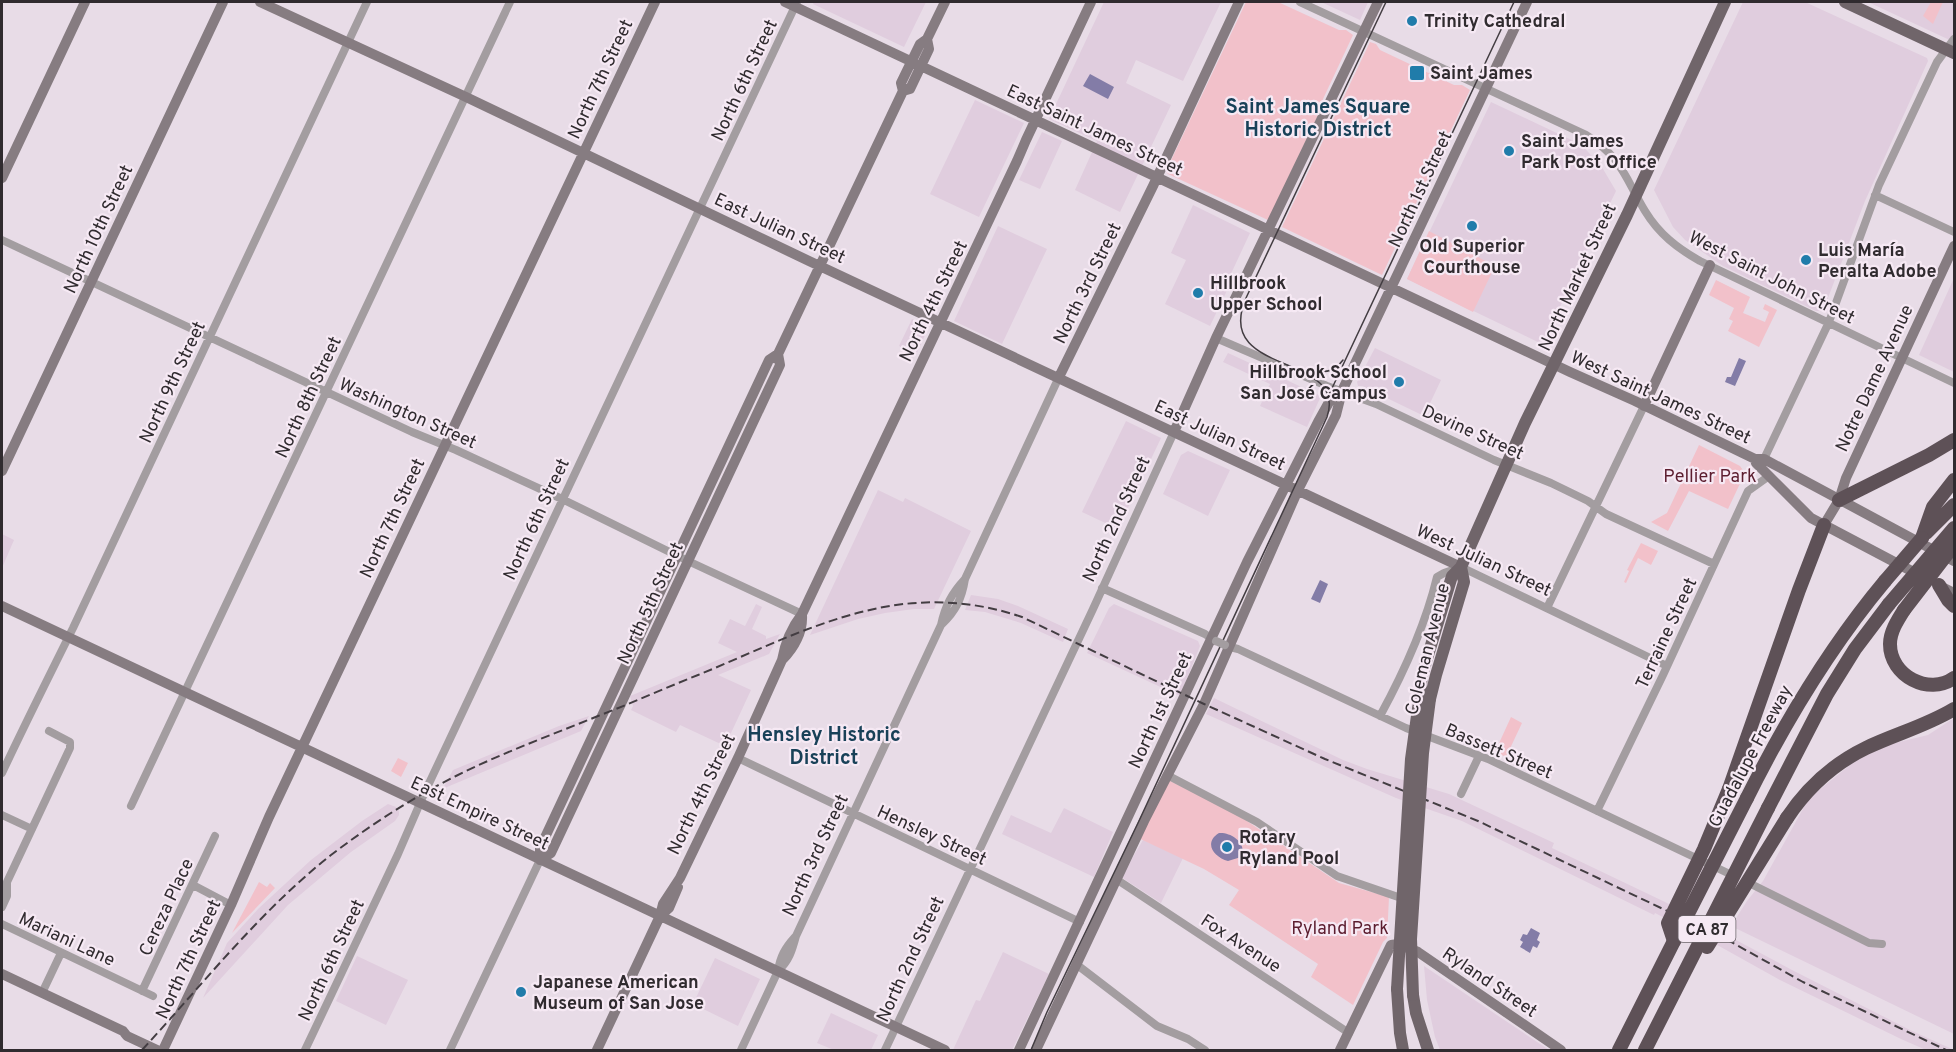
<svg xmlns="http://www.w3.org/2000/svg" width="1956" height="1052" viewBox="0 0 1956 1052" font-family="Overpass,sans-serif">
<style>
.built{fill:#e0cdde}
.green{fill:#f2c1ca}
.water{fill:#837ca7}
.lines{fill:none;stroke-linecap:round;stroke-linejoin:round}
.street{stroke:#a39da0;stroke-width:8}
.secondary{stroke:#867c81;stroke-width:10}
.primary{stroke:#70656a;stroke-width:12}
.highway{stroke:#5e5157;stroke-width:14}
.tram{stroke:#433d42;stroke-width:1.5}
.rail{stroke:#433d42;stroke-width:2;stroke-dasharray:9 4.5;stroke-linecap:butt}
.street-bridge{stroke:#a39da0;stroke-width:8}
.primary-bridge{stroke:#70656a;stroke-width:12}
.highway-bridge{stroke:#5e5157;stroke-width:14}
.poi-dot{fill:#207caa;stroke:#f6e9f4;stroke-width:2}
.labels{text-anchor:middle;stroke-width:4.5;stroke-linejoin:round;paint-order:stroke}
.shield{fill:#f6e9f4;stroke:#6b646a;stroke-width:1.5}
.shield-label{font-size:16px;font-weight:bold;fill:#302b2f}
.poi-label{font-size:18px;font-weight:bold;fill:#302b2f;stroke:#f6e9f4;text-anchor:start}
.street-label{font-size:18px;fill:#302b2f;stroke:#f6e9f4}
.park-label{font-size:18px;fill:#5c1d2f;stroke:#f6e9f4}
.neighbourhood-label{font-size:20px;font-weight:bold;fill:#184158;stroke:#f6e9f4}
</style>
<rect width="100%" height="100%" fill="#e8dce7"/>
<path class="built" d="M814,2h112l-22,45 -91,-43z
M1104,2h117l-38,79 -47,-21 -10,23 45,22 -51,107 -45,-22 22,-49 -48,-22z
M1321,2h47l-8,18z
M1743,2h62l122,56 1,3 -63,140 -42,110h-7l-93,-45 -38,-26 -12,-13 -19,-37z
M1868,2h86v40z
M975,100l49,23 -45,94 -49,-23z
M1491,102l91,43 21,24 13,22 -74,153 -135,-65z
M1042,132l20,9 -22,48 -21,-9z
M1193,205l57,28 -21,45 3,2 -22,46 -45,-22 21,-44 -15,-7z
M998,226l49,23 -45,95 -48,-23z
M1954,278v94l-35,-17z
M912,319l17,7 -13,29 -17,-9z
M1375,348l66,32 -17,36 -62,-30h-4l-1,-4z
M1228,353l93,43 -14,31 -47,-21 10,-22 -47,-22z
M1126,421l35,17 -43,91 -36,-17z
M1188,451l42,19 -22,46 -45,-22 18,-39z
M878,490l25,12 2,-4 66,33 -37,78h-20l-29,4 -27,6 -48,16z
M2,534l12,6 -12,28z
M971,595l27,4 20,7 50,23 -5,13 -42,-19 -36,-11 -20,-2z
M756,604l6,3 -10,22 14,7v3l14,-5 -11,20 -51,21 33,15 -26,56 -45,-21 -4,7 -45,-22 2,-4 -3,-10 107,-44 -19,-9 12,-24 15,7z
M1114,604l84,37 2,5 -20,50 -93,-43 22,-45z
M1214,698l129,62 24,9 82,25 105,49 -2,5 113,54 127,68 118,60 44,20h-28l-25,-11 -121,-59 -61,-34 -64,-33 -1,2 -192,-94 -66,-23 -190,-84z
M589,716l-8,15 -134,56 -5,3 11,-20 106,-44z
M1954,718v316l-223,-108 16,-25 16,-20 46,-83 61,-49 58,-14z
M388,804l8,3 3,4v4l-4,6 -44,31 -63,53 -85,93 24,-55 32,-35 52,-48 51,-39z
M1064,808l49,24 -19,45 -92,-43 9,-19 40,18z
M1143,840l40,18 -22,45 -40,-26z
M1003,952l46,22 -37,76h-59l23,-50 4,1z
M357,956l51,24 -22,45 -50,-24z
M715,958l45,21 -22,47 -45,-22z
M1424,966l125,84h-109l-5,-13 -8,-37z
M831,1013l47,22 -7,15h-37l-17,-7z"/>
<path class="green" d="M1246,2h32l61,28h7l7,5 -30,64 -2,10 -53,111 -100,-46 -2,-3z
M1931,2h12l-10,22 -10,-8z
M1370,42l6,2 4,6 74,35h8l8,5 -88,185 -100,-48z
M1429,231l66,35 -22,46 -66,-33z
M1716,280l34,17 -7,16 22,9 4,-10 -6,-3 2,-5 12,6 -18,37 -31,-16 5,-10 -4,-2 5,-11 -25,-13z
M1699,445l41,21 5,7 -17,36 -39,-18 -21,40 -17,-9 16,-9z
M1641,543l17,8 -7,14 -13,-7 -12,25 -2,-1 5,-11 -2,-1z
M1511,717l11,6 -16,34 -11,-5z
M398,758l10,5 -7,14 -10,-6z
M1164,778l71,35 104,70 50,14 -2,41 -4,4 -30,63 -42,-28 7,-13 -89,-59 10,-15 -35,-21 -70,-33z
M259,882l8,5 3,-4 5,5 -43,45z"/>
<path class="water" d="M1090,74l24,13 -6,12 -25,-13z
M1739,358l7,3 -11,25 -10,-4 2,-5h4z
M1320,580l8,4 -8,19 -9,-4z
M1219,833c13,-1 29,11 22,24l-13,4c-14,-4 -25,-18 -9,-28z
M1531,928l9,5 -3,7 3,2 -3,6 -4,-2 -3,7 -10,-6 3,-5 -3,-2 3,-6 4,1z"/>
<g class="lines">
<path class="street" d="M1300,2l286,133c36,22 39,43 59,76 14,23 32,37 55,50l254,122
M1875,195l79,37
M2,240l410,192 44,18 106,49 126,62 114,53
M1216,338l111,48 49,18 118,56 57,23 37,18 18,13 108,50
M1764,459l65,-137 50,-137 58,-123 17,-23
M1102,588l103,46 10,7
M1547,608l97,-202
M942,624c14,-13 20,-26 23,-45l94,-202
M1226,646l12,3 168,79 82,31 246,117
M1380,716c24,-44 45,-89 57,-139l7,-4 17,-6 206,99
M738,758l342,164
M2,773c23,-49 47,-97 71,-145l294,-626
M1167,775l90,47 80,54 67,23
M1461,794l18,-38
M131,806l379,-804
M1597,811l66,-136 85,-184 21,-15
M2,815l30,14
M1116,879l233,154
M1745,881l124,62 13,1
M193,885l38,20
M2,907l5,-11v-14l63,-134v-6l-21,-11
M2,924l151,72
M1076,964l81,62 31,13 17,11
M778,971c11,-10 14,-20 18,-35l145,-311c4,-19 11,-32 24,-46
M142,991l73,-155
M42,993l19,-40
M305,1050l93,-196 26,-60 373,-792
M450,1050l90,-190
M741,1050l37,-79c2,-14 7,-23 17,-34
M885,1050l208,-441 81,-177"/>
<path class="secondary" d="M260,2l206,95 343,164 652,306
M785,2l785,370 65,29 120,58h9l190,102
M903,91l-2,-8 19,-39 7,-5 18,-37
M2,178l83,-176
M1059,377l94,-191 86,-184
M1644,406l66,-141
M1174,432l42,-94 162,-336
M1755,459l1,4 55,55 110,58
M2,471l221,-469
M1824,525l15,-25 7,-22 108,-232
M1938,585l16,8
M2,606l943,444
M783,659c11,-11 20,-27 19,-44
M540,860v-12l229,-488 9,-6 125,-263 7,-2 19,-40 -2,-10
M540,860l11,-7 229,-488 -2,-11
M660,916l9,-8 9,-21
M2,974l121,57 4,5 30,14
M163,1050l68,-145 38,-88 386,-815
M597,1050l63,-134 3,-12 17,-26 58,-120 44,-98c3,-17 10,-33 20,-46l215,-453 9,-21 65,-138
M1019,1050l228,-488 71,-140 15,-27 9,-4
M1036,1050l108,-229 60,-117 94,-214 38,-75 6,-24 185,-389
M1340,1050l51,-105 7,-1 20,8 143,98"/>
<path class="primary" d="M1845,2l109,51
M1420,694l2,-19 30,-99 9,-9 64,-144 102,-208 98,-213
M1430,699l6,-24 28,-93 -3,-15
M1397,989l3,44 3,17
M1413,995l3,18 12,37"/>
<path class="highway" d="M1839,500l90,-45 25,-15
M1926,533l28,-28
M1922,538l11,-31 21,-27
M1939,585l9,15 6,6
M1904,610c-7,11 -14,22 -14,34 0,32 39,52 64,34
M1729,789l70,-199 25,-65
M1747,798c39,-78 82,-150 138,-217
M1768,808l59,-114 28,-45 34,-45
M1787,818c20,-30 46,-54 79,-70 29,-14 60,-22 88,-39
M1619,1050l55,-109"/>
<path class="tram" d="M1307,369c14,5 27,4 36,-9
M1326,401l188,-399
M1031,1050l16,-38 91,-189 189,-406c22,-65 -115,-40 -81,-119l140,-296"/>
<path class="rail" d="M142,1050c61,-66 118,-139 189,-195 38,-29 78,-55 121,-77 47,-24 97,-42 146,-62 34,-13 67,-28 100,-41 64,-26 129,-60 198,-70 43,-6 85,-2 126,12l182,87 121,55 153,62 246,117 79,44 143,68"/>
<path class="street-bridge" d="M1216,641l9,4"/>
<path class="primary-bridge" d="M1397,989l14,-230 9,-65
M1413,995l-2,-56 12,-186 7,-54"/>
<path class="highway-bridge" d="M1885,581l37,-43
M1889,604l65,-76
M1904,610l50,-65
M1674,941l-6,-18 36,-74 25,-60
M1674,941l73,-143
M1707,947l80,-129
M1645,1050l123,-242"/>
</g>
<g class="poi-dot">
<circle cx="1412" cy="21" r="6"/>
<rect x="1409" y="65" width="16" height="16" rx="3"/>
<circle cx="1509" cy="151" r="6"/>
<circle cx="1472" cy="226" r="6"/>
<circle cx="1806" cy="260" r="6"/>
<circle cx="1198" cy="293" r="6"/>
<circle cx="1399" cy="382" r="6"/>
<circle cx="1227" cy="847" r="6"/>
<circle cx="521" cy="992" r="6"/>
</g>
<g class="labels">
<rect class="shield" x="1678.5" y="916" width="57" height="26" rx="4.5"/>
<g class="shield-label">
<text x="1707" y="935">CA 87</text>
</g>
<g class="poi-label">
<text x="1424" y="27">Trinity Cathedral</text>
<text x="1430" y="79">Saint James</text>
<text x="1521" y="147">Saint James<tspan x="1521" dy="21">Park Post Office</tspan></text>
<text x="1472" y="252" text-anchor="middle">Old Superior<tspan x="1472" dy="21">Courthouse</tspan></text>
<text x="1818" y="256">Luis María<tspan x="1818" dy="21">Peralta Adobe</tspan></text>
<text x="1210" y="289">Hillbrook<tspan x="1210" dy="21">Upper School</tspan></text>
<text x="1387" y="378" text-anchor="end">Hillbrook School<tspan x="1387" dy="21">San José Campus</tspan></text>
<text x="1239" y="843">Rotary<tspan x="1239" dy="21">Ryland Pool</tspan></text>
<text x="533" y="988">Japanese American<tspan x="533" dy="21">Museum of San Jose</tspan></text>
</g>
<g class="street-label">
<text transform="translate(600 79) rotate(-65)" y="6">North 7th Street</text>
<text transform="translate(744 80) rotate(-65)" y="6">North 6th Street</text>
<text transform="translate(1095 130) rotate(25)" y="6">East Saint James Street</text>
<text transform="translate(1420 189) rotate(-65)" y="6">North 1st Street</text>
<text transform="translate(780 228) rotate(25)" y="6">East Julian Street</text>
<text transform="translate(98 229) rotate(-65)" y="6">North 10th Street</text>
<text transform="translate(1577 277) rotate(-65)" y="6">North Market Street</text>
<text transform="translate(1772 277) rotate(27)" y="6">West Saint John Street</text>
<text transform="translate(1087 283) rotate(-64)" y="6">North 3rd Street</text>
<text transform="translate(933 301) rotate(-64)" y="6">North 4th Street</text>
<text transform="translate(1874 378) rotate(-65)" y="6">Notre Dame Avenue</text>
<text transform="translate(172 382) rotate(-65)" y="6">North 9th Street</text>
<text transform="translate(308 397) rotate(-65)" y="6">North 8th Street</text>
<text transform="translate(1661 397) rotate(25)" y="6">West Saint James Street</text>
<text transform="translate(408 413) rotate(24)" y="6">Washington Street</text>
<text transform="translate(1473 432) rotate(24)" y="6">Devine Street</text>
<text transform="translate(1220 435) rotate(25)" y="6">East Julian Street</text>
<text transform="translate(392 518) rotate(-65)" y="6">North 7th Street</text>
<text transform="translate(536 519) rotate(-65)" y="6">North 6th Street</text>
<text transform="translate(1116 519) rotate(-65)" y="6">North 2nd Street</text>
<text transform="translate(1484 560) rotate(25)" y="6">West Julian Street</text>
<text transform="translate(650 603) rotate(-65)" y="6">North 5th Street</text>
<text transform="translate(1666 633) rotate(-65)" y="6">Terraine Street</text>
<text transform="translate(1427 649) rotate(-76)" y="6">Coleman Avenue</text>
<text transform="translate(1160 710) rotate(-65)" y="6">North 1st Street</text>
<text transform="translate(1499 751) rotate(23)" y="6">Bassett Street</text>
<text transform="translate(1750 756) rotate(-62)" y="6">Guadalupe Freeway</text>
<text transform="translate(701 794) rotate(-64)" y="6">North 4th Street</text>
<text transform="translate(480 813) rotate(25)" y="6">East Empire Street</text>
<text transform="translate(932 835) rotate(25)" y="6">Hensley Street</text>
<text transform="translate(815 855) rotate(-65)" y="6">North 3rd Street</text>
<text transform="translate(166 907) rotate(-65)" y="6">Cereza Place</text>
<text transform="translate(67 939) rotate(25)" y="6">Mariani Lane</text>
<text transform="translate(1241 943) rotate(33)" y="6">Fox Avenue</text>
<text transform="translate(188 959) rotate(-65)" y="6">North 7th Street</text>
<text transform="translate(910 959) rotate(-65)" y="6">North 2nd Street</text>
<text transform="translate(331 960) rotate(-65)" y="6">North 6th Street</text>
<text transform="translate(1490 982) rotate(34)" y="6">Ryland Street</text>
</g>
<g class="park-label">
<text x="1710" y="482">Pellier Park</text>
<text x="1340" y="934">Ryland Park</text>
</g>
<g class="neighbourhood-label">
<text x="1318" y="113">Saint James Square<tspan x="1318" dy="23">Historic District</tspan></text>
<text x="824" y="741">Hensley Historic<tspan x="824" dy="23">District</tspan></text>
</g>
</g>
<rect width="1956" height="1052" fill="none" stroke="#302b2f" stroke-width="6"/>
</svg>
